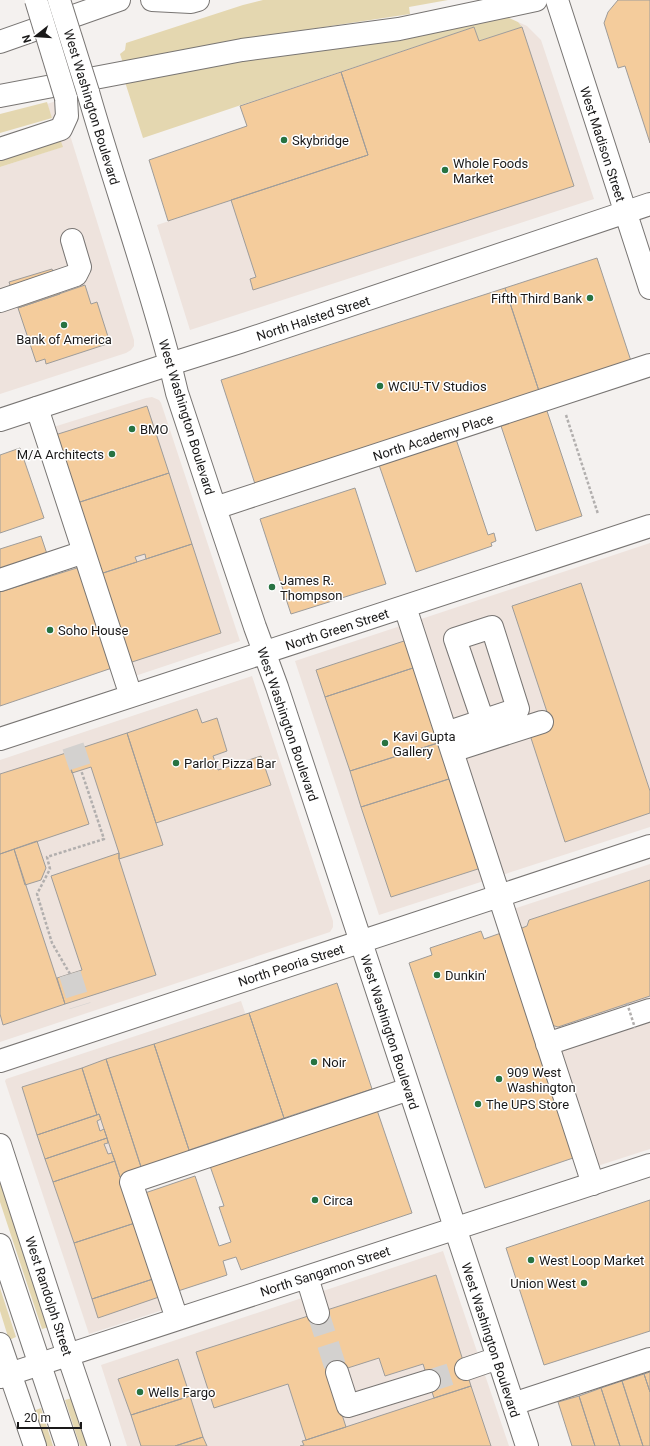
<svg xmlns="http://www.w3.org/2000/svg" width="650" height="1446" viewBox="0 0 650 1446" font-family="Roboto,sans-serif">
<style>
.built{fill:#eee3dd}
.green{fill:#e4d7b0}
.building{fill:#f4cc9c;stroke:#9e9c9a}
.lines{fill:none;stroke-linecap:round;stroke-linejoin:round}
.minor-tunnel{stroke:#d3d1cf;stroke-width:22;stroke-dasharray:22 11;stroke-linecap:butt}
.minor-casing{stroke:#787573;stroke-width:24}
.major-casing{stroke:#787573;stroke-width:24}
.highway-casing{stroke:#787573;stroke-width:24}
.path{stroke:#b2afae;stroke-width:2.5;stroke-dasharray:3 2;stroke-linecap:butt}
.minor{stroke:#fff;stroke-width:22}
.major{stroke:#fff;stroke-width:22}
.highway{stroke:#fff;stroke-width:22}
.major-bridge-casing{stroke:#787573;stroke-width:24;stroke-linecap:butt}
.highway-bridge-casing{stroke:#787573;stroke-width:24;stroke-linecap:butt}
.path-bridge{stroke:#b2afae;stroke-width:2.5;stroke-dasharray:3 2;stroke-linecap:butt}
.major-bridge{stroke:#fff;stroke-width:22}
.highway-bridge{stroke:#fff;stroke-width:22}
.poi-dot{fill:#277342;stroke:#fff;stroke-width:1.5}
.labels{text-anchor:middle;stroke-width:3;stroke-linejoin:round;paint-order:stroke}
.street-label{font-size:13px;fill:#1a1919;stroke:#fff}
.poi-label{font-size:13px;fill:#1a1919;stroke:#fff;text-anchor:start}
</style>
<rect width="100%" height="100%" fill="#f4f1ef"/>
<path class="built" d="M518,22l9,4 14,14 53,159 -404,131 -33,-105 211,-70 -27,-83 133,-45 5,14 42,-14z
M59,100l75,240v6l-3,4 -5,3 -126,41v-227l62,-20 -15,-43z
M152,397l7,3 2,3 79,238 -114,38 -82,-249 102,-32z
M650,543v284l-271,88 -84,-254z
M252,676l81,245v6l-3,5 -330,110v-282z
M650,864v285l-62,20 -84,-257z
M241,1001l45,130 -154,51 40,125 -83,27 -84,-253 1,-2z
M443,1251l66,195h-382l-26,-81z"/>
<path class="green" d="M263,0h185l-39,7 1,7 -152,23 -135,26 -3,-9 5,-4 1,-7 117,-38z
M507,17l11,5 4,5 -43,14 -5,-14 -331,111 -18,-56 124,-23z
M47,102l5,16 -52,15v-19z
M60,139l3,8 -63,20v-8z
M0,1180l49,147 -7,2 -42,-127z
M0,1288l16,49 -7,3 -9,-29z
M72,1398l16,48h-8l-15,-46z
M41,1408l12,38h-9l-11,-35z"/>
<path class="building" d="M618,0h32v143l-25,-77 -7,2 -14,-45 4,-11z
M474,27l5,14 43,-14 52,159 -321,104 -3,-11 6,-2 -25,-77 137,-45 -27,-83z
M341,72l27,83 -200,66 -19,-61 98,-34 -7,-20z
M597,258l34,103 -92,30 -34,-103z
M52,269l8,25 -42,14 -9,-26z
M85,285l6,19 6,-2 13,41 -64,21 -1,-5 -9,3 -18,-54z
M505,288l34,103 -284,93 -34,-104z
M545,405l37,111 -46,15 -36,-108z
M147,406l22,67 -92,30 -22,-68z
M455,436l33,99 6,-2 2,8 -5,2 1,3 -76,26 -38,-110z
M20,448l24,70 -44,15v-78z
M169,473l23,71 -46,15 -1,-5 -10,3 2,5 -37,12 -23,-71z
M355,488l31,96 -95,30 -31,-95z
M41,536l6,18 -47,16v-21z
M192,544l29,89 -92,30 -29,-89z
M80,567l32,101 -112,38v-114z
M581,583l69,208v22l-85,29 -36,-110 22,-8 -39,-118z
M407,640l9,27 -91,30 -9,-27z
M416,667l25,75 -91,29 -25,-74z
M197,709l5,14 15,-5 10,33 -14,5 5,14 43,-14 10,29 -115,38 -29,-90z
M127,733l36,112 -44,14v-6l-28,-86 -19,6 -6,-20z
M441,742l11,36 -91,29 -11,-36z
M66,753l23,71 -89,30v-80z
M452,778l29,90 -90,29 -30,-90z
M37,841l9,27 -5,12 -16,5 -11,-36z
M14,849l51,155 -62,21 -3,-11v-160z
M119,853v6l37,116 -91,29 -8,-26 25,-8 -31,-94z
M650,880v116l-92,31 -10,-3 -31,-94 10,-4 2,-6z
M481,931l3,8 17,-6 75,224 -91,31 -76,-225 23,-8 -2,-7z
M337,983l35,106 -88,29 -35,-105z
M249,1013l35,105 -95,32 -35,-106z
M154,1044l35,106v5l-47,15 -36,-111z
M106,1059l36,111 -22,7 -21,-63 -2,1 -15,-47z
M82,1068l15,47 -60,20 -15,-48z
M377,1110l35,103 -171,57 -5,-13 -13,4 4,14 -52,17 -33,-98 53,-18 24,70 12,-4 -12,-35 5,-1 -14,-40z
M99,1114l2,5 -4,2 3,10 4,-2 3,9 -62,21 -8,-24z
M107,1138l1,5 -4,1 4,10 4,-1 3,8 -62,21 -8,-23z
M115,1161l20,62 -61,20 -21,-61z
M650,1200v131l-106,34 -38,-117z
M135,1223l18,56 -61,20 -18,-56z
M436,1275l35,111 -37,12 -11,-34 -38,12 -6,-18 -50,16 17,53 -40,13 -18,-56 -74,24 -18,-56z
M153,1279l6,18 -61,21 -6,-19z
M178,1359l12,37 -59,19 -13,-36z
M650,1372v20l-6,-18z
M644,1374l6,18v54h-7l-21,-65z
M622,1381l21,65h-23l-19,-58z
M471,1386l20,60h-191l4,-1 -2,-4 4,-1z
M601,1388l19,58h-25l-16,-50z
M190,1396l13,41 -28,9h-34l-10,-31z
M579,1396l16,50h-23l-14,-44z
M203,1437l4,9h-32z"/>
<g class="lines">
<path class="minor-tunnel" d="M73,746l8,24
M70,974l10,32
M318,1313l19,59
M429,1381l37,-12"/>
<defs>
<path id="minor" d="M0,301l76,-26 4,-8 -8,-27
M170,364l7,29 38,115 40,119 22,60 250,759
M37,408l94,288
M215,508l435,-143
M0,580l84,-28
M405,607l188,577
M446,733l72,-24 -26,-82 -37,12 28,82
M0,739l650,-213
M452,751l90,-29
M547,1044l103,-34
M0,1061l650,-215
M0,1145l68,210 31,91
M307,1277l11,36
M177,1319l-46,-137 278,-93
M0,1344l35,102
M466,1369l32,-11
M337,1372l11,34 81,-25
M0,1377l650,-212
M513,1404l137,-45"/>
<path id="major" d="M557,0l93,288
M88,92c26,91 58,180 82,272
M0,420l170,-56 70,-22 410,-138
M0,1245l67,201"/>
<path id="highway" d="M152,0l39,2 7,-2
M0,42l119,-42
M0,96l242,-46 157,-21 137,-29
M0,149l61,-20 6,-13 -1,-18"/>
</defs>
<use href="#minor" class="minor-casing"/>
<use href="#major" class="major-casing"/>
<use href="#highway" class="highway-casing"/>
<path class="path" d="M566,415l32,99
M70,974l-18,-31 -15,-49 13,-25 -3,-12 57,-18 -23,-69"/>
<use href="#minor" class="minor"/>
<use href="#major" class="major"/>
<use href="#highway" class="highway"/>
<defs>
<path id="major-bridge" d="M59,0l29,92"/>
<path id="highway-bridge" d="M36,0l30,98"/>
</defs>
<use href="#major-bridge" class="major-bridge-casing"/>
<use href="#highway-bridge" class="highway-bridge-casing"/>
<path class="path-bridge" d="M627,1003l8,25"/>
<use href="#major-bridge" class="major-bridge"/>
<use href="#highway-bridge" class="highway-bridge"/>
</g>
<g class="poi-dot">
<circle cx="284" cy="140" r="4"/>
<circle cx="445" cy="170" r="4"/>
<circle cx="590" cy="298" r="4"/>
<circle cx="64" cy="325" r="4"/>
<circle cx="380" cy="386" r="4"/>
<circle cx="132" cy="429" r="4"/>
<circle cx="112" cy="454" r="4"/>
<circle cx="272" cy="587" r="4"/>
<circle cx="50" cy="630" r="4"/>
<circle cx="385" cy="743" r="4"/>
<circle cx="176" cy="763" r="4"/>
<circle cx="437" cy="975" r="4"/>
<circle cx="314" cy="1062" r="4"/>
<circle cx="499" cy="1079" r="4"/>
<circle cx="478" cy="1104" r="4"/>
<circle cx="315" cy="1200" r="4"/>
<circle cx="531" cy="1260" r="4"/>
<circle cx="584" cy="1283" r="4"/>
<circle cx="140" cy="1392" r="4"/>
</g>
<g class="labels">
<g class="street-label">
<text transform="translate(92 107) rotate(73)" y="5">West Washington Boulevard</text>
<text transform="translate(603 144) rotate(72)" y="5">West Madison Street</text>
<text transform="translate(313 318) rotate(-18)" y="5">North Halsted Street</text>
<text transform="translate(187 417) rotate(73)" y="5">West Washington Boulevard</text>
<text transform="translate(433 437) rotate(-18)" y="5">North Academy Place</text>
<text transform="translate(337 629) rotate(-18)" y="5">North Green Street</text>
<text transform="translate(288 724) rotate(71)" y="5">West Washington Boulevard</text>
<text transform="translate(291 965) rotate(-18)" y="5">North Peoria Street</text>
<text transform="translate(390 1032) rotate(72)" y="5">West Washington Boulevard</text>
<text transform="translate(325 1271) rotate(-18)" y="5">North Sangamon Street</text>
<text transform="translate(49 1296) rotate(72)" y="5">West Randolph Street</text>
<text transform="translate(491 1340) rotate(72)" y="5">West Washington Boulevard</text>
</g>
<g class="poi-label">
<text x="292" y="145">Skybridge</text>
<text x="453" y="168">Whole Foods<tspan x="453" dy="15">Market</tspan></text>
<text x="582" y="303" text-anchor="end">Fifth Third Bank</text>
<text x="64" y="344" text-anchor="middle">Bank of America</text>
<text x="388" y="391">WCIU-TV Studios</text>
<text x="140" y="434">BMO</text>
<text x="104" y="459" text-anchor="end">M/A Architects</text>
<text x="280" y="585">James R.<tspan x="280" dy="15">Thompson</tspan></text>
<text x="58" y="635">Soho House</text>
<text x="393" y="741">Kavi Gupta<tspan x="393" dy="15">Gallery</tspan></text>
<text x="184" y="768">Parlor Pizza Bar</text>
<text x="445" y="980">Dunkin'</text>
<text x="322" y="1067">Noir</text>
<text x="507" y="1077">909 West<tspan x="507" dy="15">Washington</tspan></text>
<text x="486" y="1109">The UPS Store</text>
<text x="323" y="1205">Circa</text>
<text x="539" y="1265">West Loop Market</text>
<text x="576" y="1288" text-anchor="end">Union West</text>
<text x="148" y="1397">Wells Fargo</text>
</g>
</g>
<g transform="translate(36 36) rotate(253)" stroke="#ffffff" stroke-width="3" paint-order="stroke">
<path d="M0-3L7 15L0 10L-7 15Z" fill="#1a1919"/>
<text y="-6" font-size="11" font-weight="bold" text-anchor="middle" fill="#1a1919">N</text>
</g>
<path d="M18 1422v6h63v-6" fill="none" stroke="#1a1919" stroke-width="2"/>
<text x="24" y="1422" font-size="12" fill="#1a1919" stroke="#ffffff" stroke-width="3" paint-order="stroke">20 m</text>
</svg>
